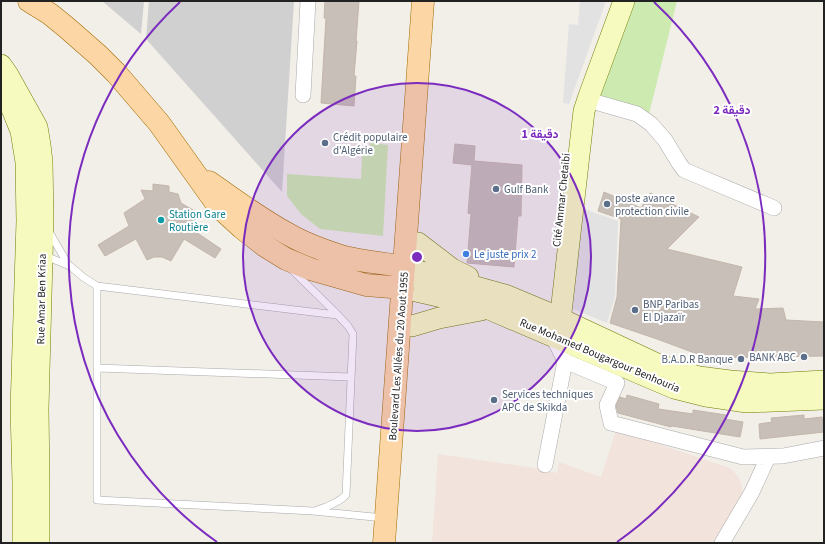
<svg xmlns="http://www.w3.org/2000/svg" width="825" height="544" viewBox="0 0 825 544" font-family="'Source Sans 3',Vazirmatn,sans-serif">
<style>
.religious{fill:#d0d0d0}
.military{fill:#f3e3dd}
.grass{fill:#cdebb0}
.parking{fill:#e2e2e2}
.building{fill:#c7bfb8;stroke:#c4b6ab}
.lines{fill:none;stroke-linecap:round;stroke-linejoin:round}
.service-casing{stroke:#a9a9a9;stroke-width:8}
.minor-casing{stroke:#a9a9a9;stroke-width:16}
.secondary-casing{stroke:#707d05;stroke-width:22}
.primary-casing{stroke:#a06b00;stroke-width:23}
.service{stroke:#fff;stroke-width:7}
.minor{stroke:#fff;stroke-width:15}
.secondary{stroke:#f7fabf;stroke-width:21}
.primary{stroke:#fcd6a4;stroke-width:22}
.ring{fill:none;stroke:#7b2cbf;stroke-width:2}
.service-dot{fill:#5c6f8a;stroke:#fff;stroke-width:1.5}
.culture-dot{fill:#0f9aa8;stroke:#fff;stroke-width:1.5}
.shop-dot{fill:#3f7fe0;stroke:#fff;stroke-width:1.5}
.labels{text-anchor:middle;stroke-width:4;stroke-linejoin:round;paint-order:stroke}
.service-label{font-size:11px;fill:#4e5e75;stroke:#fff;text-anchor:start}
.street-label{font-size:11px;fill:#222;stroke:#fff}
.culture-label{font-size:11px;fill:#0d838f;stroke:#fff;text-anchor:start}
.shop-label{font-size:11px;fill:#366cbe;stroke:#fff;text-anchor:start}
.centre{fill:#7b2cbf;stroke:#fff;stroke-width:2}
.ring-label{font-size:12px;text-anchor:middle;font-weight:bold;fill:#7b2cbf;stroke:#fff;stroke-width:4;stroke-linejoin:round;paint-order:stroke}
</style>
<rect width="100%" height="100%" fill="#f2efe9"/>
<path class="religious" d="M102,1h42l-3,33z
M149,1h145l-12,191 -136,-153z"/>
<path class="military" d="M616,430l114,38 6,6 4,6 2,8v9l-26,46h-284l6,-89 104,15 15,4 2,-11 42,15z"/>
<path class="grass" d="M632,1h45l-28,113 -52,-16z
M370,143l18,2 -5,91 -63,-7 -19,-15 -14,-18v-22l74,5 1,-24h7z"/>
<path class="parking" d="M580,1h26l-37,103 -6,-1 6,-79 9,1z
M581,208l37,13 -3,76 -8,26 -36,-15z"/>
<path class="building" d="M325,1h34l-3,40h1l-3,35h2l-2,30 -33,-3 5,-85h-2z
M455,144l20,2 -1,15 48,4 -1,51h-3l-4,51 -47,-4 4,-49 -3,-1 4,-48 -19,-2z
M153,184l16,2v6l9,2 3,9 19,11 -10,14 31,21 -6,9 -31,-19 -13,22 -9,-4h-8l-7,3 -11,-21 -31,17 -7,-11 31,-19 -5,-13 21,-14 -4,-9 12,1z
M604,192l37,16 9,-15 49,24 -32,32 75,18 -9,29 26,3 -4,10 28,-1 3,12 38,2v34l-116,2 -51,-19 -47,-16 7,-26 4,-78 -23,-8z
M627,395l32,9 -1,5 35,5v-4l33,5 -1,4 18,3 -3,15 -68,-11 -1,1 -53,-14 -2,-7 4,-9 6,2z
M804,415v4l18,-2 2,15 -64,7 -1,-15 13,-2 -1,-4z"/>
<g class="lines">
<defs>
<path id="service" d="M48,230l21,36
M43,255l27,11 13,11 14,9v214l216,11 71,7
M292,270l42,41 14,15 5,8 -7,161c-7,7 -19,12 -29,15
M97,286l240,29
M97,368l254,9"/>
<path id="minor" d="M303,95l5,-94
M588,100l49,14 14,10 14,16 14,23 5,7 90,38
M553,337l12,24 52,22 -10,22 4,18 132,34 40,-1 41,-8
M545,465l20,-104
M722,543l30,-51 16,-35"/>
<path id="secondary" d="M1,65l7,10 29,52 3,18 2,17 1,59 -5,188 1,73v61
M6,94l15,37 5,31 1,59 -6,188 2,73v61
M418,243l34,26 16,8
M404,267l101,28 43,18 111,52 40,12 31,4 40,3 54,-3
M403,288l35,8 51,13 185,79 32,8 41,6 77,-3
M412,326l27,-8 42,-8
M559,330l25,-219 5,-15 35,-95"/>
<path id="primary" d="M29,1l21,13 16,13 32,28 18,18 43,50 60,84 23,21 23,18 21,13 24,10 56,16 37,3
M209,182c26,18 51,37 79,52 17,10 37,17 56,23 20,5 40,6 60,10
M384,543l39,-542"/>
</defs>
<use href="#service" class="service-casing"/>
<use href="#minor" class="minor-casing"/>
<use href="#secondary" class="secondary-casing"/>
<use href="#primary" class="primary-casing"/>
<use href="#service" class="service"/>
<use href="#minor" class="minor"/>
<use href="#secondary" class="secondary"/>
<use href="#primary" class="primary"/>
</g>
<circle cx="417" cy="257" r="174" fill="#7b2cbf" fill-opacity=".12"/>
<g class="ring">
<circle cx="417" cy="257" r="174"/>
<path d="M217 542A348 348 0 0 1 180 2M654 2A348 348 0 0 1 617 542"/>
</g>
<g class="service-dot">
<circle cx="325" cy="143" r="4"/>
<circle cx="496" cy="189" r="4"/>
<circle cx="607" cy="204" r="4"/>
<circle cx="635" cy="310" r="4"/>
<circle cx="804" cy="357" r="4"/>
<circle cx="741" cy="359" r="4"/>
<circle cx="494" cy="400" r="4"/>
</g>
<circle class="culture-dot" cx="161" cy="220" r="4"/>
<circle class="shop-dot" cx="466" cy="254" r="4"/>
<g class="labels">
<g class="service-label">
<text x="333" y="141">Crédit populaire<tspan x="333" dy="13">d'Algérie</tspan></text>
<text x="504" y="193">Gulf Bank</text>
<text x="615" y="202">poste avance<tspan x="615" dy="13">protection civile</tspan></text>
<text x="643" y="308">BNP Paribas<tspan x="643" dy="13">El Djazaïr</tspan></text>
<text x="796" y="361" text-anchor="end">BANK ABC</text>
<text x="733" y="363" text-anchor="end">B.A.D.R Banque</text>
<text x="502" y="398">Services techniques<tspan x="502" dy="13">APC de Skikda</tspan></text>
</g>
<g class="street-label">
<text transform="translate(561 200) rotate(-84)" y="4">Cité Ammar Chetaibi</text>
<text transform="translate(41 299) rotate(-89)" y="4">Rue Amar Ben Kriaa</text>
<text transform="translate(600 355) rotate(23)" y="4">Rue Mohamed Bougargour Benhouria</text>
<text transform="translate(398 356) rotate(-86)" y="4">Boulevard Les Allées du 20 Aout 1955</text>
</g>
<g class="culture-label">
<text x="169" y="218">Station Gare<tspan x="169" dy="13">Routière</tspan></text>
</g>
<g class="shop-label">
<text x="474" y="258">Le juste prix 2</text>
</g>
</g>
<circle cx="417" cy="257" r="6" class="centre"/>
<g class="ring-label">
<text x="732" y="114">2 دقيقة</text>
<text x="540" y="138">1 دقيقة</text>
</g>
<rect width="825" height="544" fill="none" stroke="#222222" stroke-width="4"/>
</svg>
